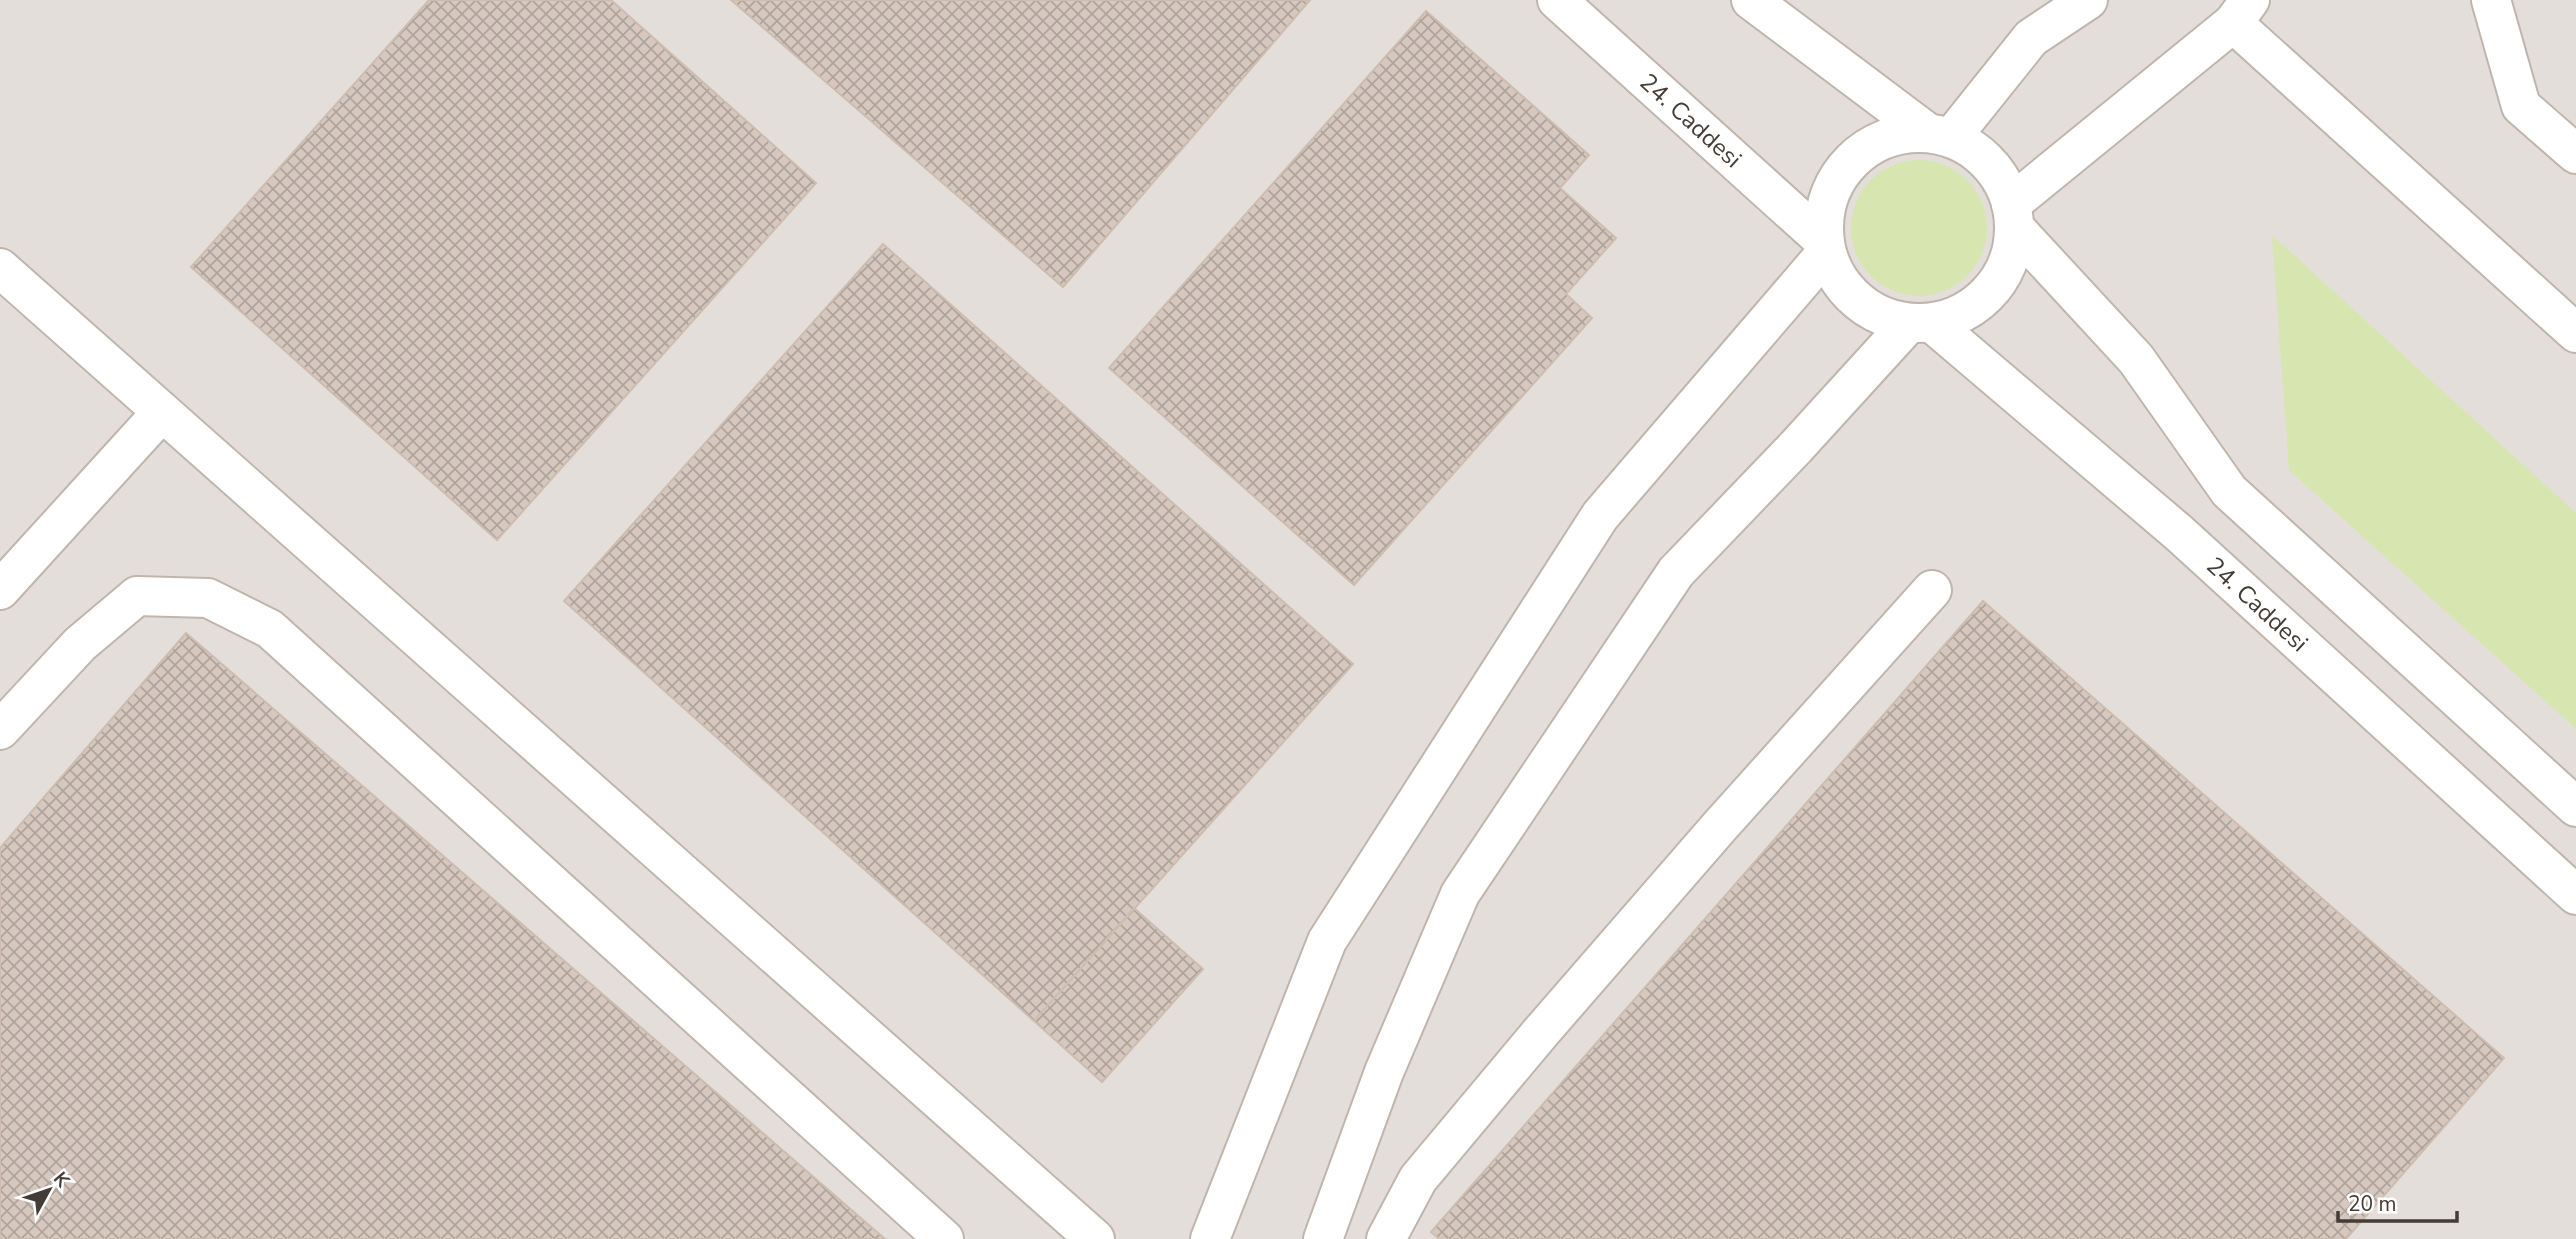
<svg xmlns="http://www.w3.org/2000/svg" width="2576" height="1239" viewBox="0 0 2576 1239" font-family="'Nunito Sans',sans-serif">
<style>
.industrial{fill:#e4dedb}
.grass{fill:#d7e5b0}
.building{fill:url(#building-cross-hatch);stroke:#cebcaf;stroke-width:2}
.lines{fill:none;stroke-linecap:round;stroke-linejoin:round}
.minor-casing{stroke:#c0b5ac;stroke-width:42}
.minor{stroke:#fff;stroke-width:38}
.labels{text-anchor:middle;stroke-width:6;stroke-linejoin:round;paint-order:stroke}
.street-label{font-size:24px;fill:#443c36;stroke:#fff}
</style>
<defs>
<pattern id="building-cross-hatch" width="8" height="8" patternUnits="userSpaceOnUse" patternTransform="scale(1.75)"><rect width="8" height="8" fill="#d6c8bf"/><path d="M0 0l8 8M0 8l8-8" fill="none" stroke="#afa49c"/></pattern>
</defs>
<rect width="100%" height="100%" fill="#f2ece6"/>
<path class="industrial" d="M0,0h2576v1239h-2576z"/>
<path class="grass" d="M1851 228a68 68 0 1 1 136 0a68 68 0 1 1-136 0Z
M2272,235l304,278v216l-287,-259z"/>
<path class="building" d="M429,0h182l205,183 -319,357 -306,-273z
M731,0h579l-247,287z
M1426,11l163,144 -29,33 56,50 -50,56 26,24 -238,267 -245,-217z
M883,244l470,420 -319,357 -470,-420z
M1983,601l521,457 -158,181h-907l-8,-7z
M186,633l699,606h-885v-391z
M1134,908l69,61 -101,113 -68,-61z"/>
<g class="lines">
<defs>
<g id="minor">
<path id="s1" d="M1557,0l267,241"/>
<path d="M1751,0l177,133"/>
<path d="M2491,0l30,106 55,48"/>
<path d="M2233,23l343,310"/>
<circle cx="1919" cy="228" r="95"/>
<path d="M1951,138l80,-100 57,-38"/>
<path d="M2011,204l222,-181 17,-23"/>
<path d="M2014,227l122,132 93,132 347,316"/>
<path d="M0,268l1095,971"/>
<path id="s2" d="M1932,323l247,210 397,362"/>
<path d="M0,590l162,-178"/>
<path d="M0,730l80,-86 57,-48 71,2 62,31 674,610"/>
<path d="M1210,1239l117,-298 273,-425 226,-263"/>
<path d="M1323,1239l61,-167 76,-178 216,-322 120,-125 113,-124"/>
<path d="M1386,1239l32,-60 123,-147 179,-206 212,-236"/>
</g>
</defs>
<use href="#minor" class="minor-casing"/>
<use href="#minor" class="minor"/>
</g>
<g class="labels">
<g class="street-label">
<text dy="8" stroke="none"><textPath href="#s1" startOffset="180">24. Caddesi</textPath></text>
<text dy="8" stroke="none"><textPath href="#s2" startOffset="430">24. Caddesi</textPath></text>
</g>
</g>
<g transform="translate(49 1190) rotate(50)" stroke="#ffffff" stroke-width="5" paint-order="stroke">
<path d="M0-5L12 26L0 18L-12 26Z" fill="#443c36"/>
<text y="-10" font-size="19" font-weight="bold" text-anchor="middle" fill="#443c36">K</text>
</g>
<path d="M2338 1211v10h119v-10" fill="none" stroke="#443c36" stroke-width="3.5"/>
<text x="2348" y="1211" font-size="21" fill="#443c36" stroke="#ffffff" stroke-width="5" paint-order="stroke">20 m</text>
</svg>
